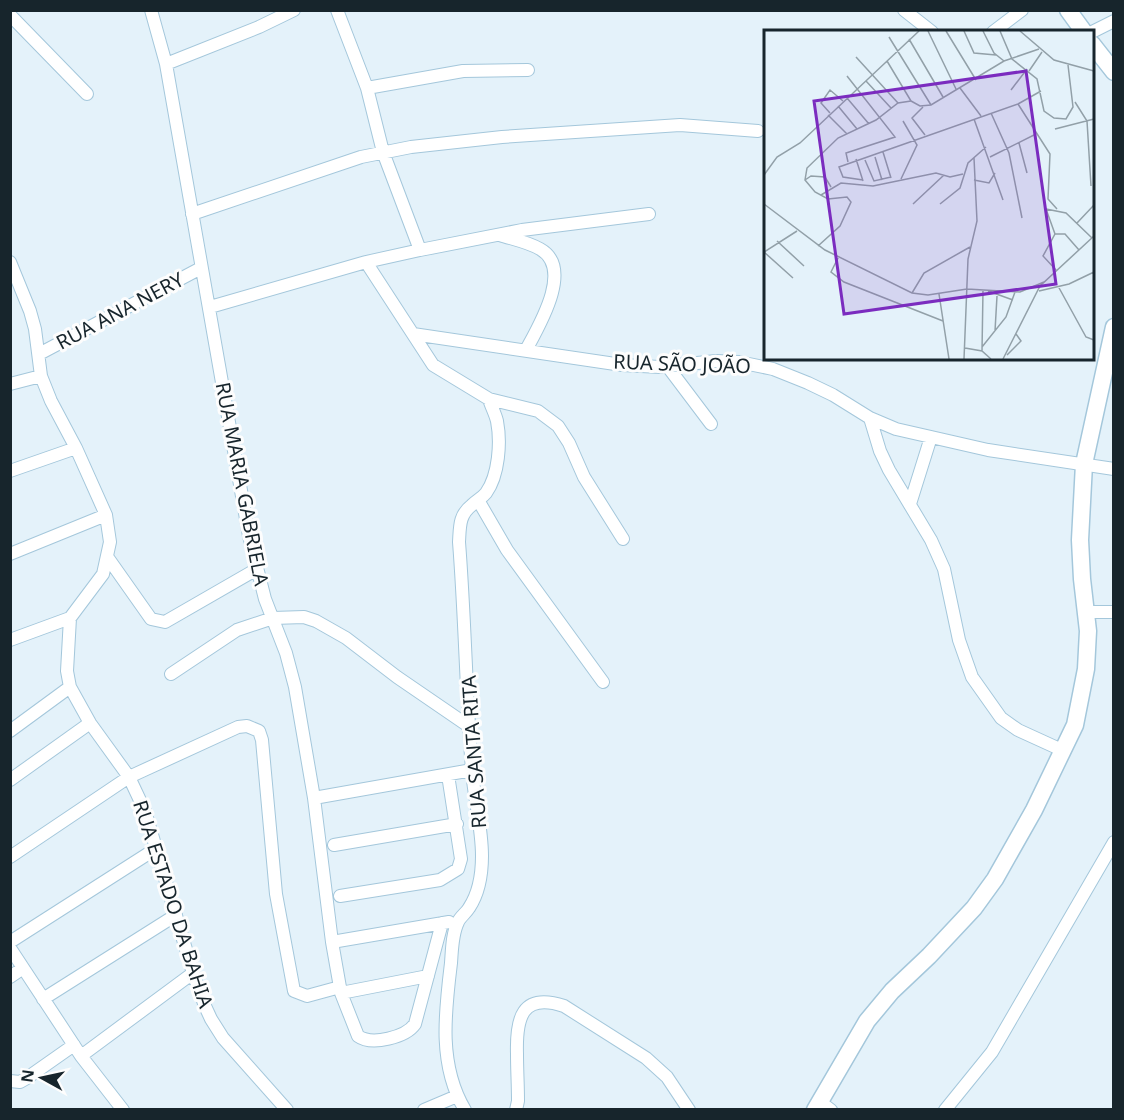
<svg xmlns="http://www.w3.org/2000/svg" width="1124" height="1120" viewBox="0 0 1124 1120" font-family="'Noto Sans',sans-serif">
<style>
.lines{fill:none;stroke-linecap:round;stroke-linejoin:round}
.street-casing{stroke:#a4c7db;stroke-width:14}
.secondary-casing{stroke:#a4c7db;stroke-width:19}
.street{stroke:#fff;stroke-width:12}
.secondary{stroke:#fff;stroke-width:16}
.labels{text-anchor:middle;stroke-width:6;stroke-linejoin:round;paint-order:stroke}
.street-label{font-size:20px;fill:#17252c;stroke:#fdfdfd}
.inset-road{fill:none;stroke:#92a0a8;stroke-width:1.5}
.view{fill:#7b2cbf;fill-opacity:0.15;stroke:#7b2cbf;stroke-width:3}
.inset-edge{fill:none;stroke:#17252c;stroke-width:3}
</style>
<rect width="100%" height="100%" fill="#e4f2fa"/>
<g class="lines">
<defs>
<path id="street" d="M151,10l15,54 83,472 16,63 21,54 9,34 19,111 18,144 9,51 17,43c14,10 48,1 57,-12l27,-101
M337,10l30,78 16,64 37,98
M904,10l28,22
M10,15l77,79
M993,32l29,-22
M1092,32l22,-11
M166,64l93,-37 35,-17
M367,88l96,-17 65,-1
M192,214l169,-57 50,-10 91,-10 178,-12 78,6
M500,235c12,4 28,7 40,14 34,19 -1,77 -14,101
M10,262l20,49 5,18 6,47 10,25 25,47 30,67 4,27 -7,32 -33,44 -60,22
M366,262l67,103 56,34 49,12 20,15 11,17 15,34 39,62
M210,307l156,-45 54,-12 102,-20 127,-16
M413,334l209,31 38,2 56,-6 23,1 34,7 35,14 25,12 37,23 26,11 92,21 126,19
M39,354l162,-86
M668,367l43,57
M10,384l31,-8
M870,418l10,33 9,19 42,70 13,29 15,71 13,37 29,41 17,12 46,21
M10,471l66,-23
M478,500l29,50 96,132
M910,504l21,-67
M10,554l96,-39
M108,558l43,61 14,3 92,-53
M1087,612h27
M70,618l-3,53 3,16 20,36 39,54 16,34 48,162 12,33 6,13 12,19 64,72
M171,674l66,-44 36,-12 31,-1 12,4 30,17 51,39 73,50
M10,731l60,-44
M10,780l80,-57
M314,798l158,-28
M334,845l123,-21
M10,857l119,-80 109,-50 9,-1 12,5 3,9 14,154 18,97 13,5 33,-9
M340,896l100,-16 18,-11 3,-10 -13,-84
M10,942l147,-94
M332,942l117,-20
M10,948l71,108 42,54
M10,977l13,-9
M341,993l87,-17
M43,999l133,-84
M81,1056l112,-83
M10,1081l10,1 7,-4 47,-33
M819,1101l12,9
M424,1110l33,-14
M465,1110c-27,-45 -20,-98 -14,-147 1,-13 1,-29 7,-41 2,-5 8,-9 11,-14 10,-15 13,-34 13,-52 0,-29 -8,-58 -10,-86 -6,-76 -7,-152 -13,-228 1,-16 0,-27 13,-37 5,-5 10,-7 14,-12 13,-18 15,-51 11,-72 -2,-8 -6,-15 -8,-22
M516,1110l2,-9c0,-16 -1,-31 -1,-47 -1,-35 4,-62 47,-48l82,52 21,19 22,33
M945,1110l47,-58 122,-210"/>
<path id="secondary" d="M1068,10l16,22
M1092,44l22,28
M815,1110l52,-89 25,-30 37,-35 45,-48 21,-29 39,-69 41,-85 11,-56 2,-38 -6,-52 -2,-39 4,-76 30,-137"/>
</defs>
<use href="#street" class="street-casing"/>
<use href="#secondary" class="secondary-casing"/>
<use href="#street" class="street"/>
<use href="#secondary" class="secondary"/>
</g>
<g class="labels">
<g class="street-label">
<text transform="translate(120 311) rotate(-28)" y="7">RUA ANA NERY</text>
<text transform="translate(682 364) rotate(2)" y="7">RUA SÃO JOÃO</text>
<text transform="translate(242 484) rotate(79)" y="7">RUA MARIA GABRIELA</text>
<text transform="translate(474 752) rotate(-94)" y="7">RUA SANTA RITA</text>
<text transform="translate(173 904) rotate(72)" y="7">RUA ESTADO DA BAHIA</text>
</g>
</g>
<g transform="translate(764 30)">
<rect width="330" height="330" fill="#e4f2fa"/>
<path class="inset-road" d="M164,1l28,58M182,1l30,49M200,1l10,22 22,2M219,1l11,22 10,8M236,1l12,28 25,20 7,32 10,7 12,1 7,-12 -5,-42M256,1l34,29 40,11M125,7l42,68M145,9l34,58M92,27l42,46M123,31l24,40M265,41l13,-19M0,45v20M83,46l48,61 -49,16 2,9M102,51l25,27M196,58l21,28M247,60l16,-21M83,68l22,26M147,71l9,5 11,-1 73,-44 35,-12M311,72l12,19 4,65M254,74l32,50 -2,45 9,10M74,76l19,23M159,77l-11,11 13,17M66,83l-9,-10 9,-13 13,11M227,83l18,40 13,65M64,85l19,19M210,89l29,81M291,99l39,-10M255,113l8,30M119,122l8,26M111,127l7,23M226,127l46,-23M92,129l7,22M101,130l9,21 17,-4M0,145l13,-18 23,-14 119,-112M137,149l16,-34 -14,-24M41,150l6,-4 14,1 6,10M99,150l-20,-3 -4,-10 179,-63 23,-13M210,150l15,3 6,-10M57,165l20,-12 32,3 63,-13 14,4 13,-3M0,174l61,46 87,43 16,2 39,-6 53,3 24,-10M149,174l31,-29M176,174l20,-16 8,-25 18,-16M313,193l17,-18M291,204l-9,-25 20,4 26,25M13,211l27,25M54,216l22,-20 11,-24 -4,-5 -19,2 -13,-7 -10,-12 2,-12 31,-30 38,-18 22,-17 13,-2M330,221v27M75,226l-8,16 13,10 99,39M292,240l-13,-14 12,-22h10l14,16M29,248l-29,-26 33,-21M294,256l28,51 8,3M224,261l25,9M275,261l30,-7 25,-12M148,263l12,-20 46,-26M175,264l10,65M231,301l2,-35M218,317l24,-30 9,-25M201,318l17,3 9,8M218,321l1,-61M243,325l14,-14 -5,-7M200,329l4,-100 9,-38 -3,-63M239,329l37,-73 54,-50"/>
<path class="view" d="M262,41l30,213 -212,30 -30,-213z"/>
<rect width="330" height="330" class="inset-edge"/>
</g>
<rect width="1124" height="1120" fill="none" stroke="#17252c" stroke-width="24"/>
<g transform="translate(42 1078) rotate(278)" stroke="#fdfdfd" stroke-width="4.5" paint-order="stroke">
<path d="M0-4.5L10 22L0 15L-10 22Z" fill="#17252c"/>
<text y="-9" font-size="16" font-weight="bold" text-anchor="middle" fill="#17252c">N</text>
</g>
</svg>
